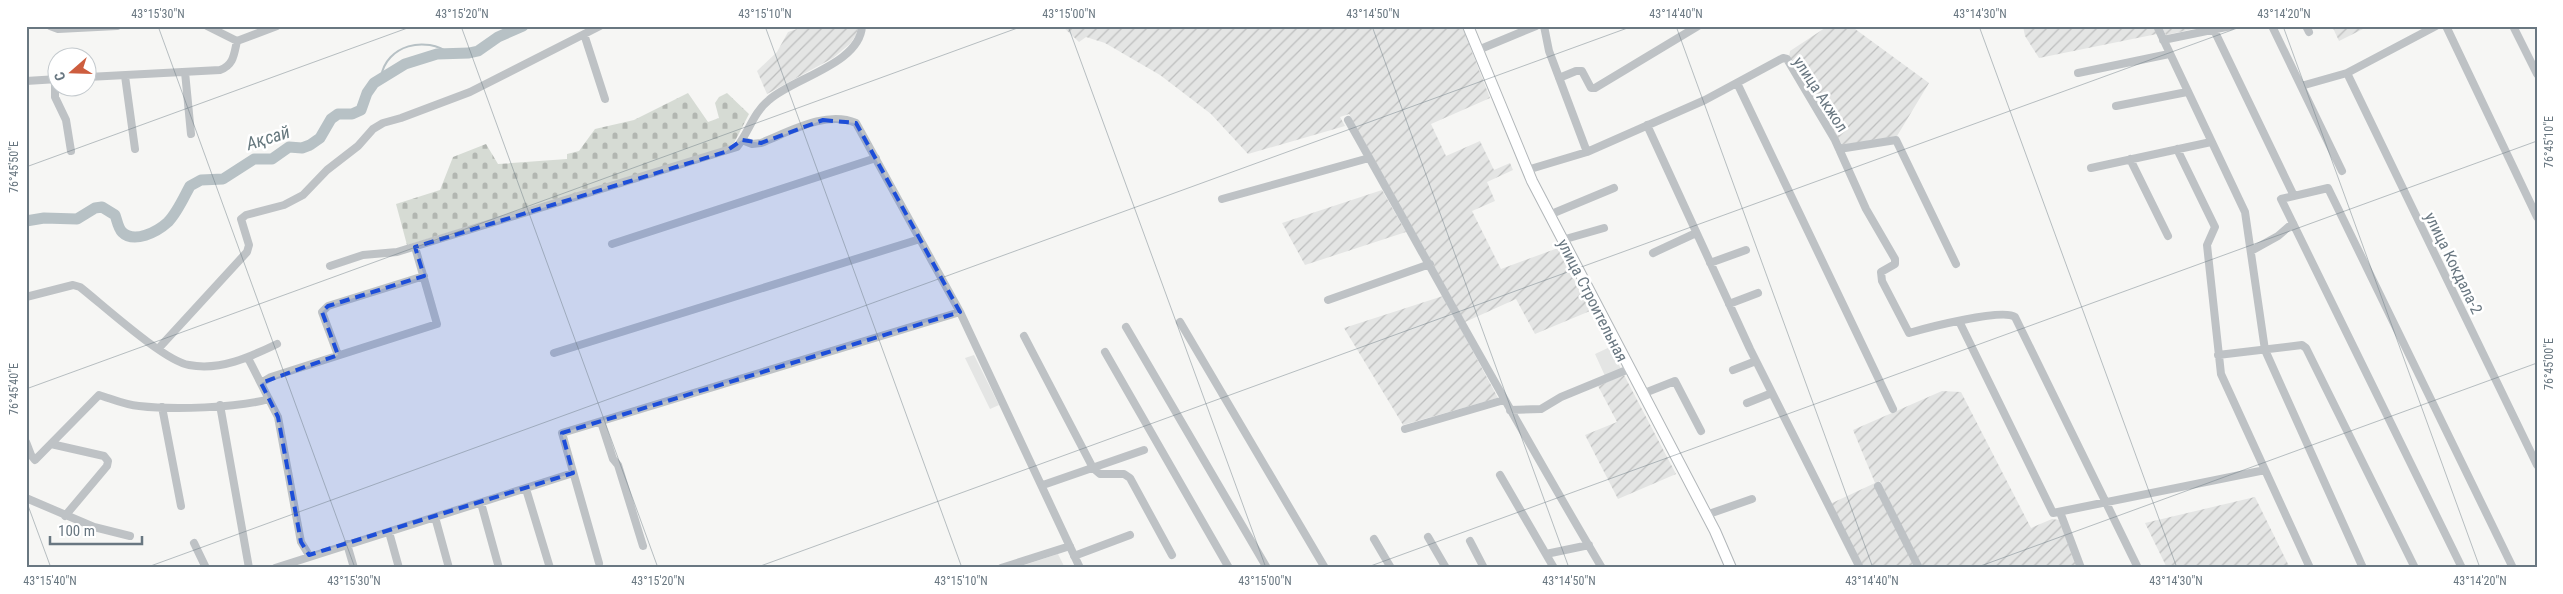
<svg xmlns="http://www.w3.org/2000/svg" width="2563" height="594" viewBox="0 0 2563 594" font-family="'Roboto Condensed',sans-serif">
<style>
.built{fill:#e4e5e4}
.industrial{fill:url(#industrial-furrows)}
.cemetery{fill:url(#cemetery-stones)}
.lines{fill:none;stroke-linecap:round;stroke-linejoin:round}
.stream{stroke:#b7c1c5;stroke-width:2}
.river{stroke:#b7c1c5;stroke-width:11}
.secondary-casing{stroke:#b1b6b9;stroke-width:12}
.street{stroke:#bec2c5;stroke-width:8}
.secondary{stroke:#fff;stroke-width:10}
.marked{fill:#1d4ed8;fill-opacity:0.2;stroke:#1d4ed8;stroke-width:4;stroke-dasharray:10 6;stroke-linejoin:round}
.ticks{fill:none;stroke:#697781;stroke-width:1;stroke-opacity:0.45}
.labels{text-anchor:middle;stroke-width:5;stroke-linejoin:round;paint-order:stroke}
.street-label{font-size:16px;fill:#697781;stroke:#fff}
.water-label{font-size:18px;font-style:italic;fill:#65777d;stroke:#fff}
.neatline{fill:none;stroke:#697781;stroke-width:2}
.ticks-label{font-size:12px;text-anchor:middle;fill:#697781}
</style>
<defs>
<pattern id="industrial-furrows" width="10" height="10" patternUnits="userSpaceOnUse" patternTransform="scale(1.25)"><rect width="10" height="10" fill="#e4e5e4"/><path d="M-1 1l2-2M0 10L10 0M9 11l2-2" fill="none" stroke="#bdbebe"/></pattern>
<pattern id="cemetery-stones" width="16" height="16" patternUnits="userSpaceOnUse" patternTransform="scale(1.25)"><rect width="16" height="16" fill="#d6dbd4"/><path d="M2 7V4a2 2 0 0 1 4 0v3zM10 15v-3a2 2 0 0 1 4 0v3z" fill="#b2b6b1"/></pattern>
</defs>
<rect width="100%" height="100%" fill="#f6f6f4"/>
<path class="built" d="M1610,347l11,22 -16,7 -10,-22z
M974,355l25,50 -9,4 -25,-51z
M1058,554l7,14h-50z"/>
<path class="industrial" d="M806,26l52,2 -2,7 -6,9 -17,14 -66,36 -10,-23 20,-19 11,-20z
M1062,26h400l28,72 -59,26 15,32 34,-15 14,29 16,-7 3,7 -26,12 8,19 -23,10 29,58 57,-21 32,63 -55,23 -19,-35 -51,23 -116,-208 -9,3 5,9 -97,28 -37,-40 -51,-39 -55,-32 -19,-6 -7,5z
M1828,26h23l78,57 -32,53 -55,9 -53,-88 1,-6z
M2023,26h130l4,8 -118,24 -14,-22z
M2161,26h46l-41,9z
M2332,26h37l-30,15z
M1382,190l24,42 -101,33 -23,-42z
M1443,296l55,102 -95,27 -59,-97z
M1624,375l52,99 -58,25 -33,-64 32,-13 -19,-36z
M1942,391l19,1 70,136 21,-9 7,1 18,48h-155l-42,-87 -5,3 40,84h-51l-34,-64 45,-21 -22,-53z
M2255,497l35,71h-123l-22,-45z"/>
<path class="cemetery" d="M688,93l20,29 11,-4 -4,-15 4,-6 8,-4 22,21 -15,29 -11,6 -316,96 -11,-41 44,-14 13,-33 33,-13 12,20 69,-5v-5l12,-3 16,-22 39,-9z"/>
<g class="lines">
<path class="stream" d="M381,77c5,-32 45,-42 69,-23"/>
<path class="river" d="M26,221l18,-3 33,1 18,-11 7,-1 13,8c2,5 3,13 7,17 12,12 35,0 46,-10 9,-9 16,-25 22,-36l11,-6 22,-1 31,-20h18l17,-12 13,1 8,-3 10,-7 11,-19 7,-5h14l9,-4 6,-17 7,-10 31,-19 32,-10 32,-1 9,-2 20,-14 25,-11"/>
<defs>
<path id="secondary" d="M1468,26l64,155 183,350 16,37"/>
</defs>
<use href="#secondary" class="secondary-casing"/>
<path class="street" d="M50,26l8,3 59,-3
M207,26l30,15
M1544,26l5,25 38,101
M2157,26l88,186 20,138 98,218
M2272,26l70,145
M2306,26l3,6
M2446,26l91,191
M2513,26l24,48
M2214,30l80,166
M584,34l21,65
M2163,40l68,-14
M1478,50l58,-24
M185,72l6,62
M2078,73l91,-19
M2347,73l190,392
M125,76l10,73
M88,77l132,-7c14,-5 14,-16 17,-29l40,-15
M1559,78l17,-7h6l9,17h4l103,-62
M55,79v18l11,23 5,31
M26,81l32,-2
M1738,85l155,324
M2301,86l46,-13 89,-47
M2116,106l71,-14
M1348,120c84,149 166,300 254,448
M1647,125l103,224 110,219
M742,140l10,4 9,-1c28,-11 65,-33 95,-20l104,189 120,256
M1839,149l57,-9 60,124
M2177,149l38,78 -8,18 14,129 89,194
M2130,159l38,77
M2091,168l120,-26
M1527,170l60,-18 118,-52 78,-42 4,1 48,81 31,69 29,50v5l-14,8 1,9 27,52c17,-5 94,-25 106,-16l123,251
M1222,199l147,-41
M1549,215l65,-27
M1562,240l42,-12
M612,244l264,-86
M2251,251l27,-15 15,-13
M1653,253l43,-20
M1710,263l36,-13
M330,266l33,-11 34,-3 340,-105c12,-15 16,-34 32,-47 24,-22 91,-36 93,-74
M26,297l47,-12 7,2c23,18 84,74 109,78 31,6 61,-8 88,-21
M1328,300l102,-36
M1729,304l29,-11
M1959,321l94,192 212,-43
M1180,322l145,246
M1126,327l141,241
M1024,336l69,132 7,6h24l6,4 42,77
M158,349l89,-97 2,-7 -8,-26 5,-4 38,-10 19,-10 24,-25 31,-24 15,-17 10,-6 18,-5 69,-26 130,-66
M1105,352l124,216
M554,353l366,-114
M338,355l-16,-43 6,-6 96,-30
M2218,355l84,-10 4,3 109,220
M248,358l30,59 23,125 8,13
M1733,370l23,-9
M261,383l10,-6 166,-53 -22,-77
M1642,394l33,-13 26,50
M1747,403l25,-10
M220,405l29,163
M162,407l19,99
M1510,410l31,-1 20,-12 68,-28
M601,422l12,37 5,6 25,81
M1405,429l99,-29
M26,442l5,13 4,5 64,-65c13,4 26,10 40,11 34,4 98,2 130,-7
M51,444l53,12 4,5 -1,5 -42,50
M1500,475l54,93
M1043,485l101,-35
M1878,486l41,82
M526,489l24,79
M26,498l68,29 36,9
M481,503l18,65
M2060,512l21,56
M1706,515l46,-16
M435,517l14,51
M389,532l10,36
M1428,537l18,31
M1374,539l17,29
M1470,541l14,27
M194,543l12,25
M347,544l7,24
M1546,554l43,-9
M1074,556l56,-21
M599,563l-37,-130 398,-121
M275,568l298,-95
M1001,568l69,-22
M2462,568l-181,-369 47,-11 185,380"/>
<use href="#secondary" class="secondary"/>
</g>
<path class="marked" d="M823,120l33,3 104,189 -398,121 11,40 -264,82 -8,-13 -23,-125 -17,-34 77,-28 -16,-43 6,-6 96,-30 -9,-29 310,-95 17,-12 19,3z"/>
<path class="ticks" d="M158,26l197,542M461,26l197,542M765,26l197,542M1068,26l198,542M1372,26l197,542M1676,26l197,542M1979,26l198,542M2283,26l197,542M26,167l387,-141M26,389l997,-363M26,500l25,68M145,568l1488,-542M755,568l1488,-542M1365,568l1172,-427M1975,568l562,-205"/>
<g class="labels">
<g class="street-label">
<text transform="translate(1821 94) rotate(57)" y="6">улица Акжол</text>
<text transform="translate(2454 263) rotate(64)" y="6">улица Кокдала-2</text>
<text transform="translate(1593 300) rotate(63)" y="6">улица Строительная</text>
</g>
<g class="water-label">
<text transform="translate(268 138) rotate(-17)" y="6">Ақсай</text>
</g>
</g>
<rect width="2563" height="594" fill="none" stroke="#ffffff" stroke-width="55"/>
<g transform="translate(72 72) rotate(250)"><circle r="24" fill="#ffffff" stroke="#c3c9cd"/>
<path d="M0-4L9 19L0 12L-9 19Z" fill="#cd5d3e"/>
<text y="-8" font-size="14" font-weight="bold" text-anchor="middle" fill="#697781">С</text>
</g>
<path d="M50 536v8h92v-8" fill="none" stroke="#697781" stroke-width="2.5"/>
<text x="58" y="536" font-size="15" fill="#697781" stroke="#ffffff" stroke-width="4" paint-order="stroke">100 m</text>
<rect x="28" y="28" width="2508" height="538" class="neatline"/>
<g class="ticks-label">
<text x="158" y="18">43°15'30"N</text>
<text x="462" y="18">43°15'20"N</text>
<text x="765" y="18">43°15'10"N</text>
<text x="1069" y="18">43°15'00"N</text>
<text x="1373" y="18">43°14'50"N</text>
<text x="1676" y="18">43°14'40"N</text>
<text x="1980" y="18">43°14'30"N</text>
<text x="2284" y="18">43°14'20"N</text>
<text transform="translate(2549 142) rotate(-90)" y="4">76°45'10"E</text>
<text transform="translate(14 167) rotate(-90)" y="4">76°45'50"E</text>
<text transform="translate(2549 364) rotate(-90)" y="4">76°45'00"E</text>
<text transform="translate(14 389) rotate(-90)" y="4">76°45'40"E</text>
<text x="50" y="585">43°15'40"N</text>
<text x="354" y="585">43°15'30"N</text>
<text x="658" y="585">43°15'20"N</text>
<text x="961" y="585">43°15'10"N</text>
<text x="1265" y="585">43°15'00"N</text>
<text x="1569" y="585">43°14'50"N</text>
<text x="1872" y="585">43°14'40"N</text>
<text x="2176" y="585">43°14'30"N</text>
<text x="2480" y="585">43°14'20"N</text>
</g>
</svg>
